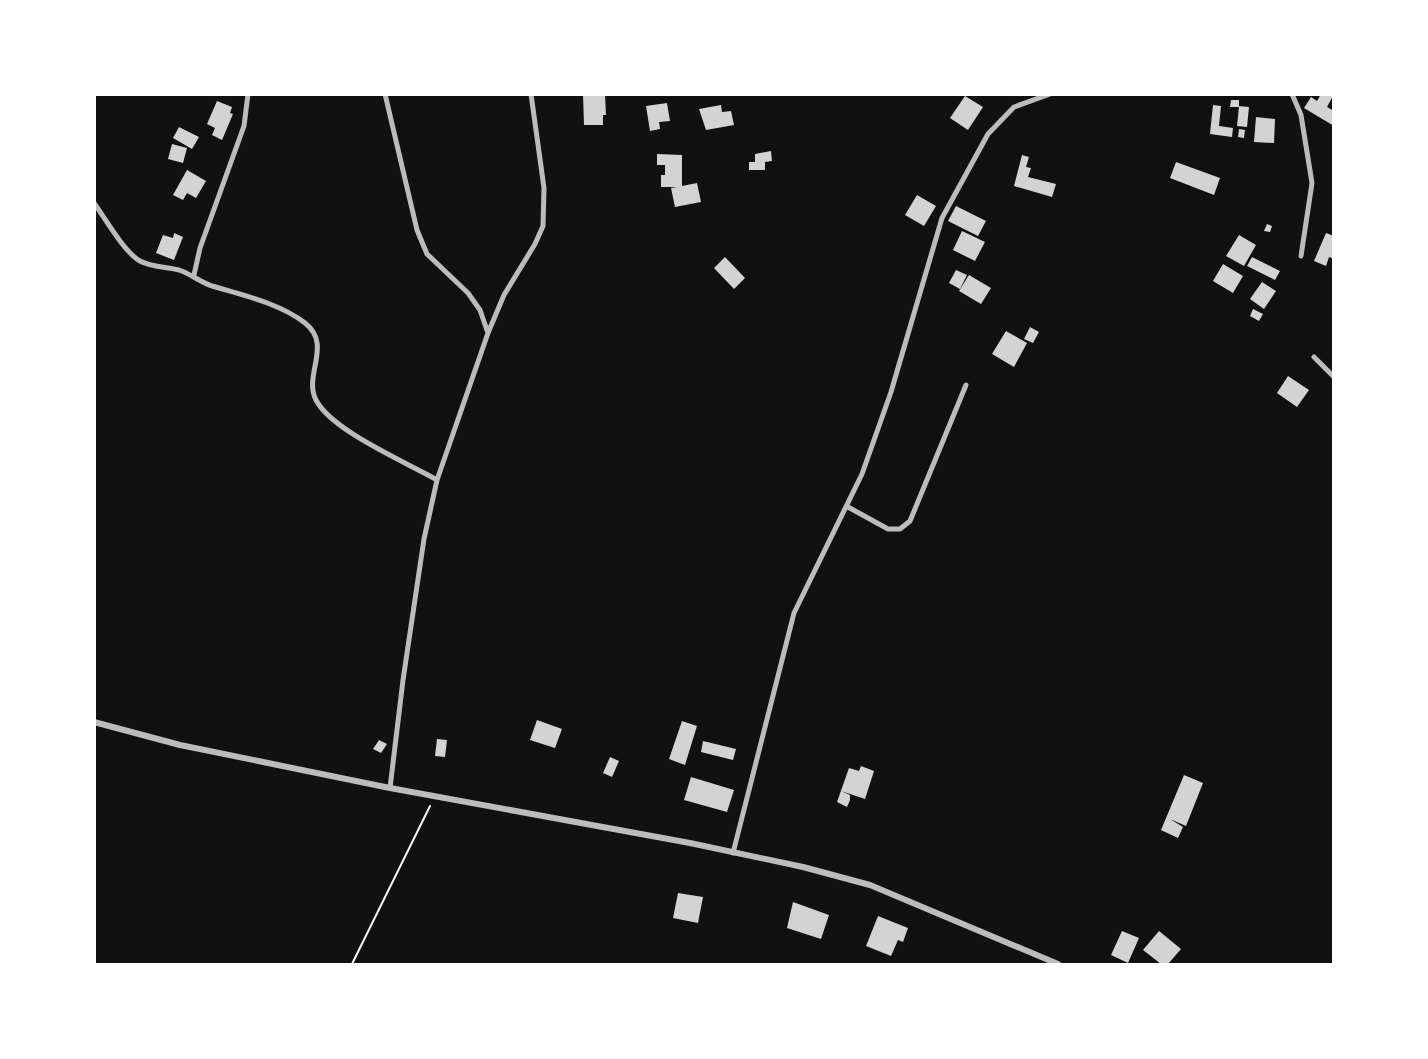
<svg xmlns="http://www.w3.org/2000/svg" width="1428" height="1059" viewBox="0 0 1428 1059" font-family="'Space Grotesk',sans-serif">
<style>
.building{fill:#d3d3d3}
.lines{fill:none;stroke-linecap:round;stroke-linejoin:round}
.path{stroke:#f5f5f5;stroke-width:2}
.minor{stroke:#bcbcbc;stroke-width:5}
.tertiary{stroke:#bcbcbc;stroke-width:6}
</style>
<rect width="100%" height="100%" fill="#111"/>
<path class="building" d="M583,94h22l1,21h-3v10h-19z
M1321,94h13l-7,13 7,4v15l-30,-18 7,-11 6,4z
M965,96l18,11 -15,23 -18,-12z
M1231,100h8v7h-9z
M217,101l15,6 -2,6 3,1 -11,26 -10,-5 3,-7 -8,-4z
M667,103l3,18 -11,1 1,7 -10,2 -4,-25z
M721,105l1,7 9,-1 3,14 -28,5 -7,-21z
M1213,105l8,1 -2,20 14,2 -1,9 -22,-3z
M1239,106l10,1 -2,20 -10,-1z
M1256,117l19,2 -1,24 -20,-1z
M179,127l20,10 -7,12 -19,-11z
M1239,129l6,1 -1,8 -6,-1z
M172,144l15,4 -4,15 -15,-4z
M771,151l1,10 -7,1v8h-16v-8h6v-8z
M657,154l25,1v31l15,-3 4,19 -26,5 -4,-19 6,-1h-16v-12h4v-10h-8z
M1022,155l7,2 -3,10 5,1 -3,9 28,7 -4,13 -38,-11z
M1176,162l44,16 -6,17 -44,-17z
M187,170l19,11 -10,17 -9,-5 -4,7 -10,-5z
M917,195l19,11 -12,20 -19,-11z
M956,206l30,15 -8,15 -30,-15z
M1267,224l5,2 -2,6 -6,-1z
M962,231l23,11 -10,19 -22,-11z
M174,233l9,4 -9,23 -18,-7 7,-18 10,3z
M1326,233l8,3v23l-5,-2 -3,9 -12,-5z
M1239,235l17,10 -12,21 -18,-10z
M725,257l20,21 -11,11 -20,-21z
M1252,257l28,14 -5,9 -28,-14z
M1223,264l20,12 -10,17 -20,-12z
M956,270l11,5 -7,14 -11,-6z
M969,275l22,13 -10,16 -22,-13z
M1262,282l14,9 -12,18 -14,-10z
M1253,309l10,5 -4,7 -9,-5z
M1030,327l9,5 -6,11 -9,-4z
M1006,331l21,12 -13,24 -22,-13z
M1288,376l21,14 -12,17 -20,-14z
M537,720l25,9 -7,19 -25,-8z
M682,721l15,5 -12,39 -16,-6z
M437,739l10,1 -2,17 -10,-1z
M379,740l8,4 -6,9 -8,-4z
M703,741l33,8 -3,11 -32,-8z
M610,757l9,4 -7,16 -9,-4z
M861,766l13,5 -9,28 -24,-8 9,4v5l-3,7 -10,-5 12,-34 10,3z
M1184,775l19,8 -17,43 -16,-7 13,8 -5,11 -17,-8z
M691,777l43,13 -7,22 -43,-12z
M678,893l25,4 -5,26 -25,-5z
M793,902l36,13 -8,24 -34,-11z
M878,916l30,12 -5,14 -5,-2 -7,16 -25,-10z
M1122,931l17,7 -11,25 -17,-8z
M1159,931l22,18 -13,15h-7l-18,-14z"/>
<g class="lines">
<path class="path" d="M352,964l78,-158"/>
<path class="minor" d="M385,94l32,136 10,24 41,39 12,17 8,23
M1292,94l9,21 11,68 -11,73
M94,203c11,15 30,49 46,58 13,7 25,5 39,9 12,4 21,12 33,16 30,9 67,17 93,37 28,22 -2,52 11,77 16,31 90,62 121,80
M194,275l6,-27 44,-122 4,-32
M1314,357l20,20
M848,507l40,22h12l10,-8 56,-136
M390,788l13,-108 21,-141 13,-59 51,-147 16,-38 31,-51 8,-18 1,-38 -13,-94
M733,853l61,-240 68,-139 29,-82 51,-174 46,-84 26,-27 36,-13"/>
<path class="tertiary" d="M94,722l86,23 210,43 300,55 113,24 67,18 188,79"/>
</g>
<rect width="1428" height="1059" fill="none" stroke="#ffffff" stroke-width="192"/>
</svg>
